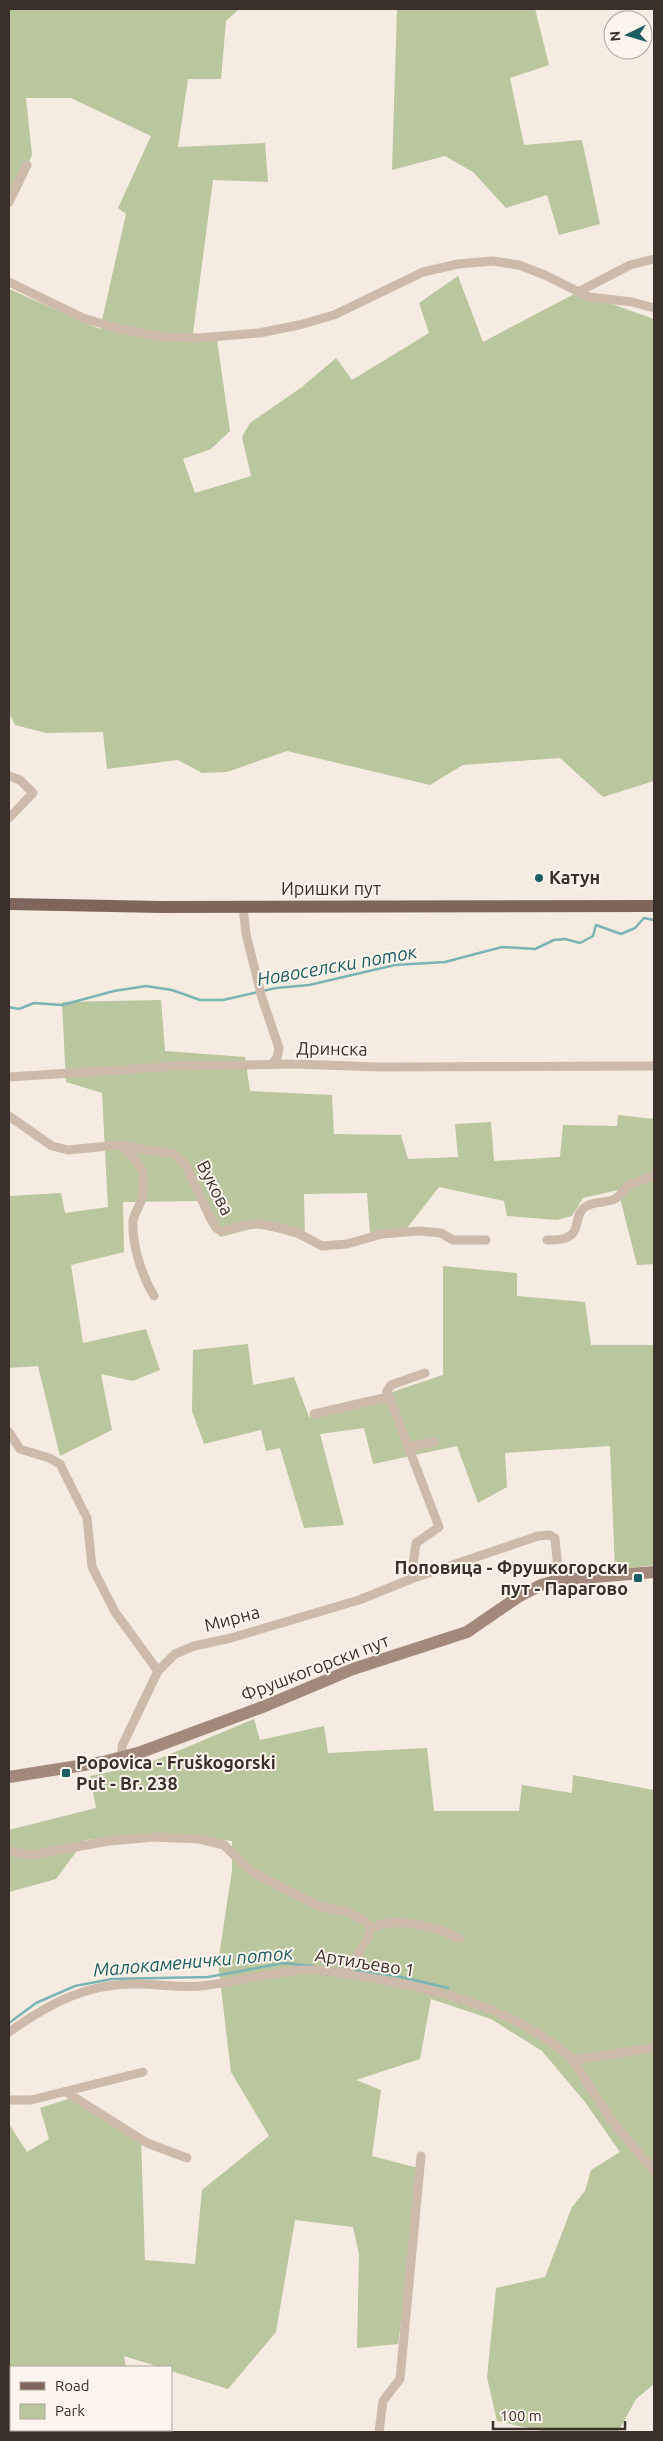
<svg xmlns="http://www.w3.org/2000/svg" width="663" height="2441" viewBox="0 0 663 2441" font-family="Ubuntu,sans-serif">
<style>
.green{fill:#b9c69e}
.lines{fill:none;stroke-linecap:round;stroke-linejoin:round}
.stream{stroke:#7cb3b4;stroke-width:2.5}
.street{stroke:#cebaaa;stroke-width:9}
.secondary{stroke:#a3897b;stroke-width:12}
.primary{stroke:#7e665a;stroke-width:12}
.poi-dot{fill:#1c5d61;stroke:#fcf5ed;stroke-width:2}
.labels{text-anchor:middle;stroke-width:4;stroke-linejoin:round;paint-order:stroke}
.poi-label{font-size:18px;font-weight:bold;fill:#3b2f2a;stroke:#fcf5ed;text-anchor:start}
.street-label{font-size:18px;fill:#3b2f2a;stroke:#fcf5ed}
.water-label{font-size:19px;font-style:italic;fill:#1c5d61;stroke:#fcf5ed}
</style>
<rect width="100%" height="100%" fill="#f5ebe0"/>
<path class="green" d="M9,9h230l-13,12 -5,58h-33l-10,68 87,-4 3,39 -55,-2 -21,161 25,-1 13,91 -19,18 -28,10 12,34 56,-17 -9,-39 8,-14 52,-36 34,-29 16,22 77,-47 -10,-30 39,-27 25,66 95,-50 76,27v462l-51,16 -43,-39 -97,7 -33,20 -143,-34 -60,21 -25,1 -24,-13 -71,9 -4,-37 -57,1 -31,-8 -6,-12v-424l91,40 26,-115 -8,-6 33,-72 -80,-38h-45l6,57 -23,54z
M397,9h138l14,56 -39,13 14,67 58,-5 18,84 -41,11 -12,-40 -41,13 -33,-36 -28,-16 -53,14z
M161,1000l4,51 80,6 5,34 82,4 2,39 67,1 7,24 50,-2 -3,-33 36,-2 3,39 66,-4 3,-32 54,1 1,-11 36,4v145l-17,1 -19,-75 -35,8 -11,18 -15,4 -50,-4 -3,-15 -65,-14 -32,41 -37,6 -3,-41 -63,1 1,46 -46,-13 -39,10 -18,-36 -79,1 1,50 -53,13 12,78 63,-14 14,41 -27,11 -32,-7 11,56 -52,26 -22,-90 -29,2v-172l52,-3 4,20 43,-6 -6,-114 -36,-11 -4,-80z
M443,1266l74,7v23l68,6 6,43h63v220l-39,5 -5,-124 -105,7 2,34 -29,16 -21,-57 -84,18 -9,-36 -44,6 24,91 -40,3 -24,-80 -14,3 -5,-21 -57,14 -12,-33 1,-61 55,-6 5,41 41,-8 15,40 78,-15 -4,-7 60,-20z
M254,1719l6,21 64,-14 4,27 99,-5 7,63h85l3,-26 50,8 1,-18 81,15v594l-18,15 -18,33h-71l-50,-11 -10,-44 9,-89 49,-11 27,-70 13,-16 6,-21 29,-18 -35,-50 -43,-51 -51,-32 -60,-20 -11,60 -64,21 25,10 -9,66 50,13 -24,175 -41,4 2,-94 -6,-27 -58,-7 -19,112 -48,57 -57,-18v-4h-12l-35,-11 2,11h-115v31h-2v-274l18,28 22,-13 -9,-31 31,-10 70,41 4,121 50,4 7,-74 67,-54 -38,-64 -13,-109 14,-93v-29l-69,-8 -78,7 -29,39 -47,13v-62l87,-22 -6,-32 54,-11z
M46,2430h95l1,2h-96z"/>
<g class="lines">
<path class="stream" d="M9,1007l10,2 15,-6 28,2 52,-14 32,-5 26,4 28,10h23l53,-12 33,-3 86,-20 50,-3 57,-15 33,2 19,-9 11,-1 15,4 13,-7 3,-11 25,9 14,-6 9,-10 10,2
M353,1970l44,6 51,12
M9,2023l27,-20 39,-17 37,-7 96,-2 76,-14 29,3"/>
<path class="street" d="M9,202l18,-37
M9,282l74,36 37,11 44,8 34,1 61,-5 40,-8 35,-10 89,-43 35,-8 34,-3 27,4 26,10 44,22 43,5 22,6
M578,292l52,-27 24,-6
M9,776l11,4 13,13 -24,25
M243,907l3,27 16,64 17,50 -2,10 -6,7
M9,1077l169,-11 117,-2 84,3 275,-1
M9,1116l43,30 16,4 51,-5 55,9 12,11 24,53 6,10 5,3 24,-6 15,-1 34,7 28,15 25,-2 35,-10 37,-3 22,2 12,7h33
M122,1147c20,14 25,29 19,53 -1,7 -8,14 -8,22 -1,23 9,54 21,74
M547,1240c41,2 23,-23 38,-33 9,-6 21,-4 30,-8 5,-3 9,-10 14,-14 7,-4 17,-6 25,-9
M314,1414l74,-17
M9,1432l11,17 29,9 11,6 27,54 5,49 23,45 43,59
M408,1447l26,-5
M411,1579l5,-36 23,-16 -52,-136 4,-6 34,-12
M122,1758v-12l36,-75 17,-17 19,-8 37,-8 128,-38 52,-21 127,-43 11,-1 6,3 4,42
M9,1851l21,4 79,-14 46,-4 44,2 25,6 21,21 11,8 62,32 30,6 18,10 5,7
M371,1929c20,-14 68,-2 89,10
M348,1974c6,-16 18,-29 23,-45
M9,2032c40,-28 77,-49 128,-48 21,0 43,4 64,2 35,-4 69,-14 104,-16 20,-1 41,4 60,7 72,12 153,32 208,83l38,60 43,51
M573,2060l81,-12
M66,2092l81,51 40,15
M9,2100h22l112,-28
M9,2405h2
M379,2432l4,-31 17,-22 21,-223"/>
<path class="secondary" d="M9,1777l94,-15 38,-10 124,-46 88,-37 114,-37 51,-35 23,-12 18,-5 95,-8"/>
<path class="primary" d="M9,904l153,3 492,-1"/>
</g>
<g class="poi-dot">
<circle cx="539" cy="878" r="5"/>
<rect x="633" y="1573" width="10" height="10" rx="2.5"/>
<rect x="61" y="1768" width="10" height="10" rx="2.5"/>
</g>
<g class="labels">
<g class="poi-label">
<text x="549" y="884">Катун</text>
<text x="628" y="1574" text-anchor="end">Поповица - Фрушкогорски<tspan x="628" dy="21">пут - Парагово</tspan></text>
<text x="76" y="1769">Popovica - Fruškogorski<tspan x="76" dy="21">Put - Br. 238</tspan></text>
</g>
<g class="street-label">
<text x="331" y="895">Иришки пут</text>
<text transform="translate(332 1049) rotate(1)" y="6">Дринска</text>
<text transform="translate(215 1188) rotate(63)" y="6">Вукова</text>
<text transform="translate(232 1619) rotate(-15)" y="6">Мирна</text>
<text transform="translate(315 1668) rotate(-21)" y="6">Фрушкогорски пут</text>
<text transform="translate(365 1963) rotate(9)" y="6">Артиљево 1</text>
</g>
<g class="water-label">
<text transform="translate(337 965) rotate(-10)" y="7">Новоселски поток</text>
<text transform="translate(193 1961) rotate(-5)" y="7">Малокаменички поток</text>
</g>
</g>
<rect width="663" height="2441" fill="none" stroke="#3b2f2a" stroke-width="20"/>
<rect x="10" y="2366" width="162" height="65" fill="#fcf5ed" stroke="#afa69f"/>
<rect x="20" y="2382" width="25" height="8" fill="#7e665a" stroke="#afa69f"/>
<text x="55" y="2391" font-size="15" fill="#3b2f2a">Road</text>
<rect x="20" y="2404" width="25" height="15" fill="#b9c69e" stroke="#afa69f"/>
<text x="55" y="2416" font-size="15" fill="#3b2f2a">Park</text>
<g transform="translate(628 35) rotate(265)"><circle r="24" fill="#fcf5ed" stroke="#afa69f"/>
<path d="M0-4L9 19L0 12L-9 19Z" fill="#1c5d61"/>
<text y="-8" font-size="14" font-weight="bold" text-anchor="middle" fill="#3b2f2a">N</text>
</g>
<path d="M493 2421v8h132v-8" fill="none" stroke="#3b2f2a" stroke-width="2.5"/>
<text x="500" y="2421" font-size="15" fill="#3b2f2a" stroke="#fcf5ed" stroke-width="4" paint-order="stroke">100 m</text>
</svg>
